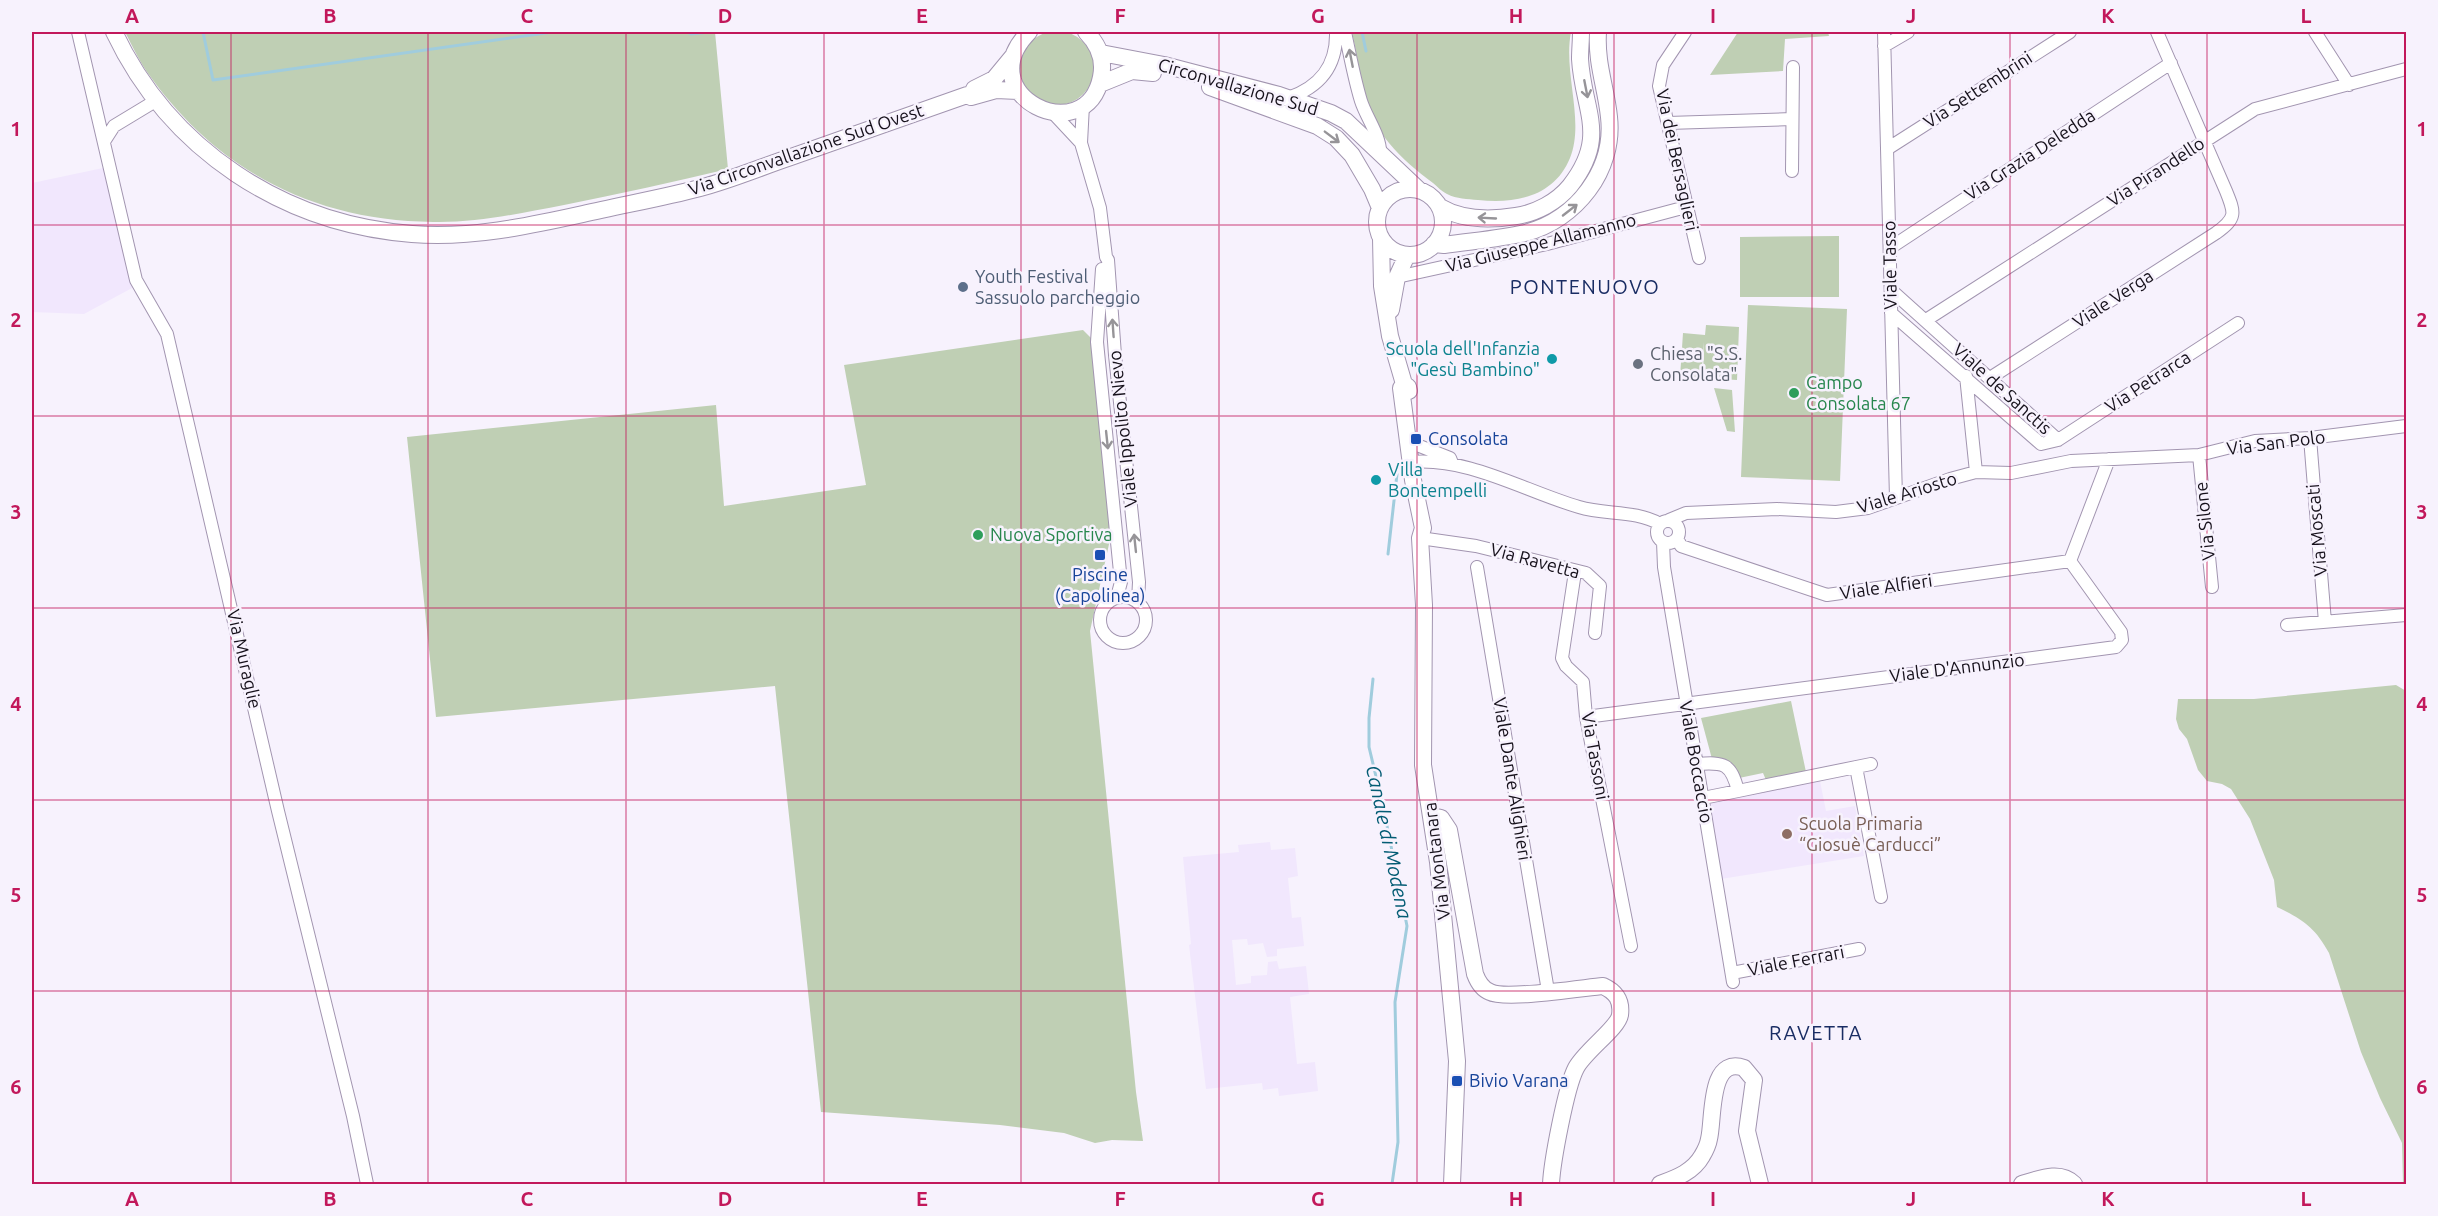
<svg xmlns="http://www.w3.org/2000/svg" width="2438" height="1216" viewBox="0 0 2438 1216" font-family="Ubuntu,sans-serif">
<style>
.built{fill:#f1e7fd}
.green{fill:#bfcfb4}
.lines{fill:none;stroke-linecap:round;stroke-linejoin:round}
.stream{stroke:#a0ccdd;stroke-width:3}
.minor-casing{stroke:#a295b0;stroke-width:14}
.secondary-casing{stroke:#a295b0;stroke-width:18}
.minor{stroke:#fff;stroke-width:12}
.secondary{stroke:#fff;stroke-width:16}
.oneway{stroke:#969498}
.grid{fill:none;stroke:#c2185b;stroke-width:1.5;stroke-opacity:0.55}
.service-dot{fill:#5c6f8a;stroke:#f7f2fd;stroke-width:2}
.culture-dot{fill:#0f9aa8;stroke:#f7f2fd;stroke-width:2}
.worship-dot{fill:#6b7280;stroke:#f7f2fd;stroke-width:2}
.leisure-dot{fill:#2e9e5b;stroke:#f7f2fd;stroke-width:2}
.transit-dot{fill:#1a4fb4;stroke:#f7f2fd;stroke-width:2}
.education-dot{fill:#8d6e63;stroke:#f7f2fd;stroke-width:2}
.labels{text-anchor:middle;stroke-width:5;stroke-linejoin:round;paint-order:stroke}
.street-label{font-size:18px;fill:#16111b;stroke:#f7f2fd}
.service-label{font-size:18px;fill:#4e5e75;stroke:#f7f2fd;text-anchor:start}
.culture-label{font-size:18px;fill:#0d838f;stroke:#f7f2fd;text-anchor:end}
.worship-label{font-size:18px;fill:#5b616d;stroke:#f7f2fd;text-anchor:start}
.leisure-label{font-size:18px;fill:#27864d;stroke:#f7f2fd;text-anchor:start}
.transit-label{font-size:18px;fill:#164399;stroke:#f7f2fd;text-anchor:start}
.education-label{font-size:18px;fill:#785e54;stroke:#f7f2fd;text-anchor:start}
.neighbourhood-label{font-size:20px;letter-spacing:1.5px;fill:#192c63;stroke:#f7f2fd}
.water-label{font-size:20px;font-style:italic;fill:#035c74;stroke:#f7f2fd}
.neatline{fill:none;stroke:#c2185b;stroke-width:2}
.grid-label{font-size:20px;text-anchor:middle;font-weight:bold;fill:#c2185b}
</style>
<rect width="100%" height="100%" fill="#f7f2fd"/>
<path class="built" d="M103,168l29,120 -48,26 -52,-2v-129z
M1820,781l6,30 29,-5 9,50 -143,23 -12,-79z
M1270,842l1,8 24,-2 3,28 -10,2 4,40 9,-1 3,29 -27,3v7l-10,1 -4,-14 -15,2 -1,-6 -15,1 4,45 15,-2v-7l16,-1 1,-13 9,-1 2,8 27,-3 3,28 -19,3 7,67 18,-2 3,29 -39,5 -1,-8 -15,2 -1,-7 -56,6 -17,-144 2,-1 -8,-87 56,-5 -1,-7z"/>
<path class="green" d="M1020 68a37 37 0 1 1 74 0a37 37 0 1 1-74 0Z
M125,32h590l13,137c-54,13 -109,25 -164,36 -43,8 -87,18 -131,17 -120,-1 -217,-52 -286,-150 -9,-13 -15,-27 -22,-40z
M1352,32h219c-8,41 14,89 -1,126 -16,39 -55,46 -92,42 -11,-1 -21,-1 -31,-6 -6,-3 -9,-7 -14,-11 -16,-12 -31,-24 -44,-40 -25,-30 -29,-75 -37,-111z
M1738,32h90l1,4 -44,3 -2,32 -73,4z
M1839,236v61h-99v-60z
M1748,305l99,4 -7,172 -99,-4z
M1706,325l33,2 -2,53 -34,-2 1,-36 -3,36 -21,-1 3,-44 22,2z
M1083,330l19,19 16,154 -28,128 46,461 7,49 -31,-1 -17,3 -31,-10 -64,-8 -179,-13 -46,-426 -339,31 -29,-280 309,-32 8,101 142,-21 -22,-120z
M1714,388l18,2 3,42 -8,-1z
M2396,685l10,6v493h-3l-1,-41 -22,-45 -19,-46 -32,-99c-14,-26 -27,-34 -52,-46l-3,-27 -24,-61 -19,-30 -9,-5 -15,-3 -9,-11 -11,-31 -8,-10 -3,-10 2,-20h76z
M1791,701l15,71 -40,8 -3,-7 -24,5 -27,-19 -11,-41z"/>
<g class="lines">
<path class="stream" d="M203,32l10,48 340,-48
M687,32l4,2 19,-2
M1362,32l4,19
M1388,554l9,-80
M1373,679l-4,39v29l14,59 24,120 -12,76 3,140 -6,42"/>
<defs>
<path id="minor" d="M78,32l58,248 31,54 111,477 75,305 14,68
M1345,32c5,23 9,46 16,69 5,16 20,36 19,52
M1685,32l-22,33 -4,21 40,172
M1884,32l12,466
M2315,32l34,53
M1884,46l24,-14
M1288,98c32,-11 49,-32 48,-66
M1083,105l-2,38 19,65 6,49 2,3 7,95 24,227 -1,19
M1053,113l28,30
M1668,123l124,-4
M105,140l9,-14 43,-26
M1887,149l183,-117
M1792,171l1,-104
M1890,248l281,-185
M1102,269l-5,73 24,240 -4,15
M1397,277l150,-33 139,-37
M1891,290l167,150
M1891,313l150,131 17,-4 180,-117
M1926,320l329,-211 151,-40
M1966,376l10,96
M1990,378l226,-145c21,-15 19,-20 10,-42l-69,-159
M2310,438l15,184
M1417,445l33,13 2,5
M2199,455l13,132
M1411,462c58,-5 113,29 168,45 26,8 56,3 81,17
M1669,520l17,-7 91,-4 59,3 32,-4 82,-29 26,-7 35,1 60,-12 128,-6 56,-14 55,-3 96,-12
M1657 532a11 11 0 1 1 22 0a11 11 0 1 1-22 0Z
M1420,538l56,8 110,27 14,13 -5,47
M1677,538l4,8 146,49 243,-34
M1663,542l1,25 69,415
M1477,567l71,424
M1575,572l-13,86 4,8 17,16 3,35 45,229
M1100 620a23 23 0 1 1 46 0a23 23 0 1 1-46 0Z
M2287,625l119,-10
M1586,717l530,-70 6,-7 -1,-8 -51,-71 39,-102
M1697,764c27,-2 34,-1 41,27l-35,7
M1856,767l25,130
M1738,791l133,-27
M1732,973l127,-24"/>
<path id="secondary" d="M114,32c56,118 169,192 298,202 56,5 117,-8 171,-20 39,-9 79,-16 117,-26 31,-8 61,-21 91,-31 59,-21 118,-41 176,-62l4,2 25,-7 22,1
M1029,32c-62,63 57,120 72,45 4,-19 -3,-33 -15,-45
M1101,53l63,12 115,30 52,18 15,8 73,69
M1100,84l32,-13 21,2
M1210,87l107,39 19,12 16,17 20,34 8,19
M974,89l20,-10 19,-23
M1377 222a33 33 0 1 1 66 0a33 33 0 1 1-66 0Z
M1440,207c22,13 51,13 76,9 20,-3 41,-14 54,-30 39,-50 13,-75 10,-127 0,-9 1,-18 1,-27
M1381,238l1,48 8,50 14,48 4,3 1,4
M1434,244l10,1c27,-4 55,-6 81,-12 51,-13 90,-63 84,-116 -3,-30 -13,-53 -11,-85
M1391,310l6,-33 10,-22
M1404,384l-3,4 12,92 10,48 -3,10 4,67 -1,160 15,97 19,199 -5,123
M1432,816l9,2 8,12 26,144c3,8 7,15 15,18 15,8 92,-4 113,-6 13,6 19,14 17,29 -2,13 -35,36 -44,53 -10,19 -24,94 -25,116
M1660,1184c16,-6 33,-12 42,-28 3,-5 6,-11 7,-17 5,-19 -1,-84 35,-71l10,12 -7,51 13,53
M2022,1184c17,-5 38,-14 52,0"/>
</defs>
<use href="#minor" class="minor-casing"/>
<use href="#secondary" class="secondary-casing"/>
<use href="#minor" class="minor"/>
<use href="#secondary" class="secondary"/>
</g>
<defs><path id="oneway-shaft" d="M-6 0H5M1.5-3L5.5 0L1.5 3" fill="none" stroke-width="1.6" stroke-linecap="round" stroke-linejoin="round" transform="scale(1.5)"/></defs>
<g class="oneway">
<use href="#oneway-shaft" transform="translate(1351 58) rotate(-101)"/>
<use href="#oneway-shaft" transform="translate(1586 89) rotate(79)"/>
<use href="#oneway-shaft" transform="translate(1332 137) rotate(37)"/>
<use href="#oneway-shaft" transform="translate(1570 210) rotate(-38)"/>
<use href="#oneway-shaft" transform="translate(1487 218) rotate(-177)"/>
<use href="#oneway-shaft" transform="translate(1113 328) rotate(-94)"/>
<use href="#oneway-shaft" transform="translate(1107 440) rotate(84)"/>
<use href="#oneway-shaft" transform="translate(1135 543) rotate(-96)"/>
</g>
<path class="grid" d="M231,32v1152M428,32v1152M626,32v1152M824,32v1152M1021,32v1152M1219,32v1152M1417,32v1152M1614,32v1152M1812,32v1152M2010,32v1152M2207,32v1152M32,225h2374M32,416h2374M32,608h2374M32,800h2374M32,991h2374"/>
<circle class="service-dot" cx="963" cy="287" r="6"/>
<g class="culture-dot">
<circle cx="1552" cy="359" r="6"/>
<circle cx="1376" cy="480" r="6"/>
</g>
<circle class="worship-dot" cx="1638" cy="364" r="6"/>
<g class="leisure-dot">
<circle cx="1794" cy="393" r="6"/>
<circle cx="978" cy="535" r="6"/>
</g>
<g class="transit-dot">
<rect x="1410" y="433" width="12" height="12" rx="3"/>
<rect x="1094" y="549" width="12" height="12" rx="3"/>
<rect x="1451" y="1075" width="12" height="12" rx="3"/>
</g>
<circle class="education-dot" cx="1787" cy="834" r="6"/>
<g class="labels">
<g class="street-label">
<text transform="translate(1238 87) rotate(16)" y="6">Circonvallazione Sud</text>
<text transform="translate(1978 90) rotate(-33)" y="6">Via Settembrini</text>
<text transform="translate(806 150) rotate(-19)" y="6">Via Circonvallazione Sud Ovest</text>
<text transform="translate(2030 155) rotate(-33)" y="6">Via Grazia Deledda</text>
<text transform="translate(1677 160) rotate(78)" y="6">Via dei Bersaglieri</text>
<text transform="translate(2156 172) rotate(-33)" y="6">Via Pirandello</text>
<text transform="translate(1541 243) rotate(-14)" y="6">Via Giuseppe Allamanno</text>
<text transform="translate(1890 265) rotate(-91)" y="6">Viale Tasso</text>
<text transform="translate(2113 299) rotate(-33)" y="6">Viale Verga</text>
<text transform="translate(2148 382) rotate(-33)" y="6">Via Petrarca</text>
<text transform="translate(2002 389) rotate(42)" y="6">Viale de Sanctis</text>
<text transform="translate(1123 429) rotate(-96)" y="6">Viale Ippolito Nievo</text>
<text transform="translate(2276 443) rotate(-7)" y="6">Via San Polo</text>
<text transform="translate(1907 493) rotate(-17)" y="6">Viale Ariosto</text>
<text transform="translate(2205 521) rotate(-96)" y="6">Via Silone</text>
<text transform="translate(2317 530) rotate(-95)" y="6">Via Moscati</text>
<text transform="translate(1535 561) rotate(15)" y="6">Via Ravetta</text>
<text transform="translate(1886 587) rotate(-8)" y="6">Viale Alfieri</text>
<text transform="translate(244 659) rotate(77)" y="6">Via Muraglie</text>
<text transform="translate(1957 668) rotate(-7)" y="6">Viale D'Annunzio</text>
<text transform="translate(1595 756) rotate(80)" y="6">Via Tassoni</text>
<text transform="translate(1696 762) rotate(80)" y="6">Viale Boccaccio</text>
<text transform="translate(1512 779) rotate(81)" y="6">Viale Dante Alighieri</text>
<text transform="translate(1437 861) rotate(-97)" y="6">Via Montanara</text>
<text transform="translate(1796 961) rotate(-11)" y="6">Viale Ferrari</text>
</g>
<g class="service-label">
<text x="975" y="283">Youth Festival<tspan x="975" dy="21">Sassuolo parcheggio</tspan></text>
</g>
<g class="culture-label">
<text x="1540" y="355">Scuola dell'Infanzia<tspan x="1540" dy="21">"Gesù Bambino"</tspan></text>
<text x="1388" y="476" text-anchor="start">Villa<tspan x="1388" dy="21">Bontempelli</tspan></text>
</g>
<g class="worship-label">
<text x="1650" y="360">Chiesa "S.S.<tspan x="1650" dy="21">Consolata"</tspan></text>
</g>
<g class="leisure-label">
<text x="1806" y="389">Campo<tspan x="1806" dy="21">Consolata 67</tspan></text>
<text x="990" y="541">Nuova Sportiva</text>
</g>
<g class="transit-label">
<text x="1428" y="445">Consolata</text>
<text x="1100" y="581" text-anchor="middle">Piscine<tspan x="1100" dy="21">(Capolinea)</tspan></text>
<text x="1469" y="1087">Bivio Varana</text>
</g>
<g class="education-label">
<text x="1799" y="830">Scuola Primaria<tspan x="1799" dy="21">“Giosuè Carducci”</tspan></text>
</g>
<g class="neighbourhood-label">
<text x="1585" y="294">PONTENUOVO</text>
<text x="1816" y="1040">RAVETTA</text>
</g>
<g class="water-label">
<text transform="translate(1389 842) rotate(78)" y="7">Canale di Modena</text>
</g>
</g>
<rect width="2438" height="1216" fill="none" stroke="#f7f2fd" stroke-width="66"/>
<rect x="33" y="33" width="2372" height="1150" class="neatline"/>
<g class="grid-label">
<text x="132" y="23">A</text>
<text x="330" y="23">B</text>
<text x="527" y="23">C</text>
<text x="725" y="23">D</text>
<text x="922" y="23">E</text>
<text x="1120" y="23">F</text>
<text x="1318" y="23">G</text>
<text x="1516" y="23">H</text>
<text x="1713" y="23">I</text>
<text x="1911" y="23">J</text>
<text x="2108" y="23">K</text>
<text x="2306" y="23">L</text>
<text x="16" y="136">1</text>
<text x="2422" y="136">1</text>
<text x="16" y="327">2</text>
<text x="2422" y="327">2</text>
<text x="16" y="519">3</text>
<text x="2422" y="519">3</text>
<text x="16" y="711">4</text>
<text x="2422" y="711">4</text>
<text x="16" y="902">5</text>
<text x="2422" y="902">5</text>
<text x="16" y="1094">6</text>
<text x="2422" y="1094">6</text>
<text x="132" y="1206">A</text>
<text x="330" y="1206">B</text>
<text x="527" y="1206">C</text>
<text x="725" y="1206">D</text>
<text x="922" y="1206">E</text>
<text x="1120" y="1206">F</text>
<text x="1318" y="1206">G</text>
<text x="1516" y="1206">H</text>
<text x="1713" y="1206">I</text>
<text x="1911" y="1206">J</text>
<text x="2108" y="1206">K</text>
<text x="2306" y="1206">L</text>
</g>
</svg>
